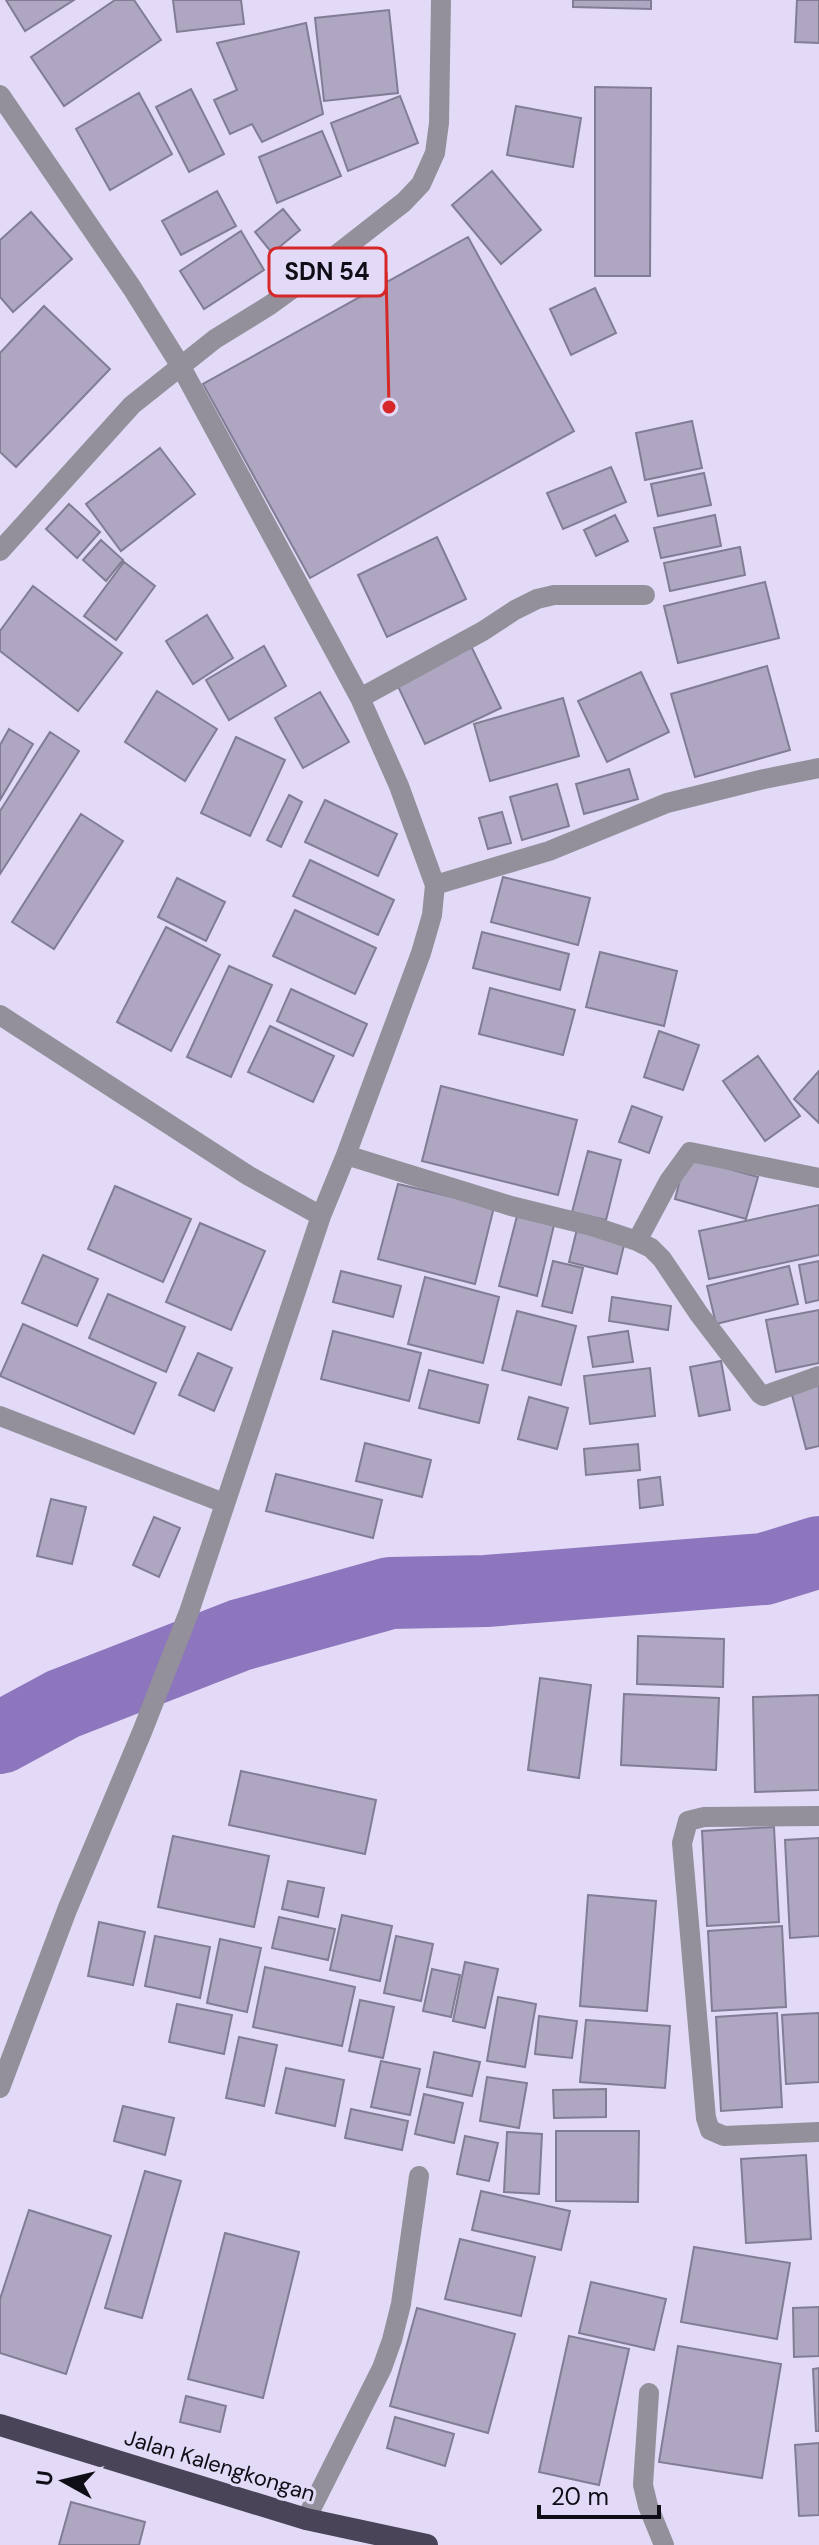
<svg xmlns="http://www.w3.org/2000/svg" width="819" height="2545" viewBox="0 0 819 2545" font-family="'DM Sans',sans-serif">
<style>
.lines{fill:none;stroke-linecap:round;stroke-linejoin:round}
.river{stroke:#8d76bd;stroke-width:72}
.building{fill:#afa7c2;stroke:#837c95;stroke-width:2}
.service{stroke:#93909b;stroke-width:20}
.minor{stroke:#93909b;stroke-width:20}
.trunk{stroke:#4a4459;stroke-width:22}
.labels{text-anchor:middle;stroke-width:6;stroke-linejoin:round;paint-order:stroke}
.street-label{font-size:22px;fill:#0f0d16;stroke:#e2daf6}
.leader{fill:none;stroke:#d62828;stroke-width:3}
.callout-dot{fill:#d62828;stroke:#e2daf6;stroke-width:3}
.callout{fill:#e2daf6;stroke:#d62828;stroke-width:3}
.callout-label{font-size:24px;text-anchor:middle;font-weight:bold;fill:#0f0d16}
</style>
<rect width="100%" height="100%" fill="#e2daf6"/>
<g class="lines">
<path class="river" d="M0,1738l63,-34 177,-69 150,-42 96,-2 278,-22 55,-17"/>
</g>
<path class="building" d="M6,0h68l-49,31z
M115,0h19l27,40 -97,66 -33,-49z
M173,0h68l3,24 -67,8z
M573,0h78v9l-78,-2z
M797,0h22v43l-24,-1z
M389,10l9,83 -74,8 -9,-83z
M306,23l17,91 -61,28 -10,-18 -22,10 -16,-34 23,-10 -20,-47z
M595,87l56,1 -1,188h-55z
M191,89l33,65 -35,18 -33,-65z
M139,93l33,61 -62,36 -34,-61z
M400,96l18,47 -70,28 -17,-48z
M516,106l65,12 -8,49 -66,-12z
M322,131l19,45 -64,27 -18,-46z
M492,171l49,59 -40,34 -49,-59z
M217,191l19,35 -55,29 -19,-34z
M283,209l17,21 -28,23 -17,-21z
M31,212l41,47 -59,53 -13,-15v-57z
M241,231l23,39 -60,39 -24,-38z
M468,237l106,194 -264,147 -107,-194z
M595,288l21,45 -45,22 -21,-46z
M44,306l66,63 -94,98 -16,-15v-99z
M692,421l10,47 -57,12 -9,-47z
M160,448l35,46 -74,57 -35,-47z
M611,467l15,35 -63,27 -16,-36z
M704,473l7,32 -53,11 -7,-32z
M69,504l31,28 -23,26 -31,-29z
M615,515l13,26 -32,15 -12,-26z
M715,515l6,31 -60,12 -7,-30z
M437,537l29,62 -79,38 -29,-62z
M101,540l22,20 -17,21 -23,-21z
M740,547l5,28 -75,16 -6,-28z
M124,562l31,24 -39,54 -32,-24z
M765,582l14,56 -101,25 -14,-57z
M33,586l89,67 -44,58 -78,-60v-20z
M207,615l26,43 -40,26 -27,-43z
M264,646l22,40 -57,34 -23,-40z
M471,646l30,62 -76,36 -29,-62z
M767,666l23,84 -95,27 -24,-83z
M641,672l28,60 -62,30 -29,-61z
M157,691l60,38 -32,52 -60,-39z
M320,692l29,50 -46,26 -28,-50z
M563,698l16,58 -89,25 -16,-57z
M9,729l24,15 -33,56v-55z
M50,732l29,19 -79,123v-63z
M236,737l49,23 -35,76 -49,-23z
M629,769l9,30 -54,15 -8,-30z
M557,784l12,42 -47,14 -12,-43z
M289,795l13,7 -21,45 -14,-7z
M325,800l72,34 -19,42 -73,-34z
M502,812l9,31 -23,6 -9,-31z
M81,814l42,27 -69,108 -42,-27z
M310,860l84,40 -16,35 -85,-39z
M503,877l87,21 -12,47 -87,-23z
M177,878l48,24 -19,39 -48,-24z
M295,910l81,38 -21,46 -82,-38z
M166,927l54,28 -49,96 -54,-29z
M482,932l87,22 -9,36 -87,-22z
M600,952l77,19 -13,55 -78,-19z
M229,966l43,19 -41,92 -44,-20z
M490,988l85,22 -12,45 -84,-21z
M291,989l76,35 -14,32 -76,-35z
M270,1026l64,30 -21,46 -65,-30z
M659,1031l40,14 -16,45 -39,-13z
M758,1056l42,60 -35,25 -42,-60z
M819,1071v52l-25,-24z
M441,1086l136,34 -19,75 -136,-34z
M632,1106l30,11 -13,36 -30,-11z
M588,1151l33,9 -15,60 -34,-8z
M686,1157l72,20 -12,42 -71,-20z
M398,1184l96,23 -19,77 -97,-25z
M115,1186l76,33 -28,63 -75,-33z
M819,1205v50l-110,24 -10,-48z
M517,1216l37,9 -17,71 -38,-10z
M200,1223l65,28 -34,79 -65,-28z
M577,1229l48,12 -8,33 -48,-12z
M43,1255l55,24 -21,47 -55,-23z
M553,1261l30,7 -11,45 -30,-7z
M819,1261v39l-13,3 -7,-38z
M789,1266l9,38 -82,20 -9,-38z
M341,1271l60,15 -8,31 -60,-15z
M425,1277l74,20 -16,66 -75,-19z
M108,1294l77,33 -19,45 -77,-34z
M612,1297l59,9 -3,24 -59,-9z
M819,1310v53l-43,9 -10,-52z
M517,1311l59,15 -15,59 -59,-15z
M23,1324l133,59 -22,51 -134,-58z
M333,1331l88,22 -12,48 -88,-22z
M628,1331l5,31 -40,5 -5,-30z
M198,1353l34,15 -18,43 -35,-16z
M721,1361l9,49 -31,6 -9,-49z
M650,1368l5,48 -65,8 -6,-48z
M429,1370l59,15 -9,38 -60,-15z
M819,1384v62l-13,3 -15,-58z
M529,1397l39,11 -11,41 -39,-10z
M365,1443l66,17 -9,37 -66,-16z
M638,1444l2,26 -54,5 -2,-26z
M276,1474l106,26 -9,38 -107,-27z
M660,1477l3,28 -23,3 -2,-28z
M51,1499l35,8 -14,57 -35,-8z
M154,1517l26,11 -21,49 -26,-12z
M638,1636l86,3 -1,48 -86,-3z
M540,1678l51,7 -12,93 -51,-8z
M624,1694l95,4 -3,72 -95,-5z
M819,1695v95l-64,2 -2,-95z
M241,1771l135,29 -11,54 -136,-29z
M774,1827l5,95 -72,4 -5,-95z
M173,1836l96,20 -15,71 -96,-20z
M819,1838v98l-29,2 -5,-98z
M288,1881l36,7 -6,29 -36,-8z
M588,1895l68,6 -9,110 -67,-5z
M342,1915l50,11 -12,55 -50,-11z
M279,1917l56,12 -7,31 -56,-12z
M99,1922l46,10 -12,53 -45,-9z
M782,1926l4,81 -74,4 -4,-80z
M155,1936l55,11 -10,51 -55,-12z
M396,1936l37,8 -12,57 -37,-8z
M220,1939l41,9 -14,64 -40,-9z
M465,1962l33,7 -13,59 -32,-7z
M265,1967l90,20 -13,59 -89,-19z
M432,1969l28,6 -9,42 -28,-6z
M498,1997l38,7 -11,63 -38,-6z
M360,2000l34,7 -11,51 -34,-7z
M177,2004l55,11 -8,39 -55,-12z
M777,2013l5,94 -61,4 -5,-94z
M819,2013v69l-33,2 -4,-69z
M539,2016l38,5 -5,37 -37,-4z
M586,2020l84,6 -5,62 -85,-6z
M239,2037l38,8 -13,61 -38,-8z
M434,2052l46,10 -8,34 -45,-9z
M381,2061l39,8 -10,46 -39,-8z
M286,2068l58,12 -9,46 -59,-13z
M487,2077l40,6 -8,45 -39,-7z
M606,2089v28l-52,1 -1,-28z
M424,2094l39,9 -9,40 -39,-9z
M123,2106l51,12 -9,37 -51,-14z
M351,2109l57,12 -6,29 -57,-12z
M556,2131h83l-1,71 -82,-1z
M507,2132l35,2 -3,60 -35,-2z
M465,2136l33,7 -9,38 -32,-7z
M806,2155l5,84 -65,4 -5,-84z
M145,2171l36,10 -39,137 -37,-10z
M481,2191l89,20 -9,39 -89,-20z
M29,2210l82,26 -45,138 -66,-21v-54z
M225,2233l74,19 -36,146 -75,-19z
M460,2239l75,18 -14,59 -76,-17z
M694,2247l96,16 -13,76 -96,-17z
M591,2282l75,17 -12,51 -75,-17z
M819,2307v49l-25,1 -1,-49z
M417,2308l98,26 -27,99 -98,-27z
M569,2336l60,13 -30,136 -60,-13z
M678,2346l103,18 -19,114 -103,-16z
M819,2368v63h-3l-3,-62z
M186,2396l40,10 -6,26 -40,-10z
M395,2417l59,17 -9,32 -58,-18z
M819,2443v72l-20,1 -4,-71z
M71,2502l74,20 -6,23h-80z"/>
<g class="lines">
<path class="service" d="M649,2393l-6,92 5,21 16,39"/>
<path class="minor" d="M0,95l132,193 48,77 180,333 39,88 36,99 -3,30 -11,38 -75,202 -25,61 -132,396 -47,120 -75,178 -67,178
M0,551l132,-146 83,-66 55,-34 29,-21 105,-82 17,-18 14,-31 4,-30 2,-123
M360,698l123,-67 32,-21 22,-11 17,-4h91
M435,885l114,-34 118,-48 97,-24 55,-11
M0,1015l249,161 72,40
M346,1155l165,51 81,20 45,15 14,7 11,11 37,55 61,80 3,2 56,-20
M637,1241l32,-60 21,-29 129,26
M0,1416l224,87
M819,1816l-115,1 -16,4 -6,22 24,275 4,12 14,6 95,-4
M306,2519l76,-151 10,-28 9,-36 18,-128"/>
<path class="trunk" d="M0,2425l306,94 121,26"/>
</g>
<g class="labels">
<g class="street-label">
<text transform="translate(220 2465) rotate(17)" y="8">Jalan Kalengkongan</text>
</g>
</g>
<path class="leader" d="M389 407L386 272"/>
<circle class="callout-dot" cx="389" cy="407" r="8"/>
<rect class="callout" x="269" y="248" width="117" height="48" rx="8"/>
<g class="callout-label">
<text x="327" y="280">SDN 54</text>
</g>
<g transform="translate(64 2481) rotate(278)" stroke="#e2daf6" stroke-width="6" paint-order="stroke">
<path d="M0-6L14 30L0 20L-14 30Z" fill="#0f0d16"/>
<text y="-12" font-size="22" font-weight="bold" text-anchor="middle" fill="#0f0d16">U</text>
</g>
<path d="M539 2505v12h120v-12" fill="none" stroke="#0f0d16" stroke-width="4"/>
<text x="551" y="2505" font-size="24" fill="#0f0d16" stroke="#e2daf6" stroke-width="6" paint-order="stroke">20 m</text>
</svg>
